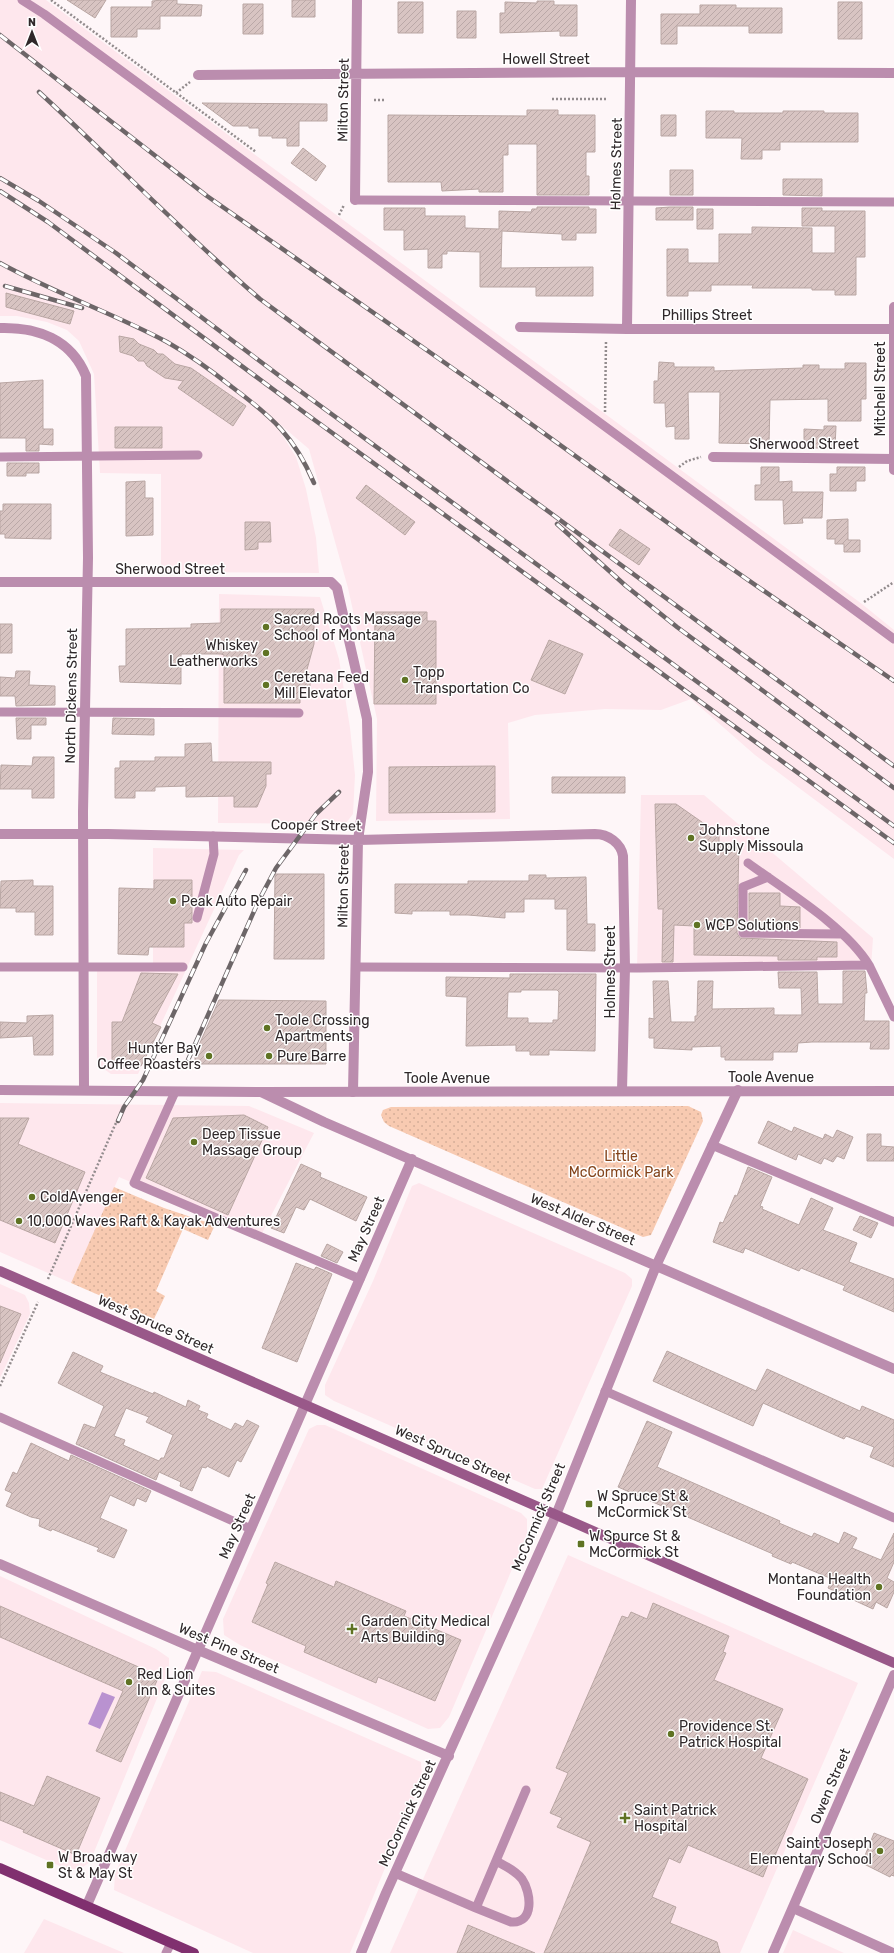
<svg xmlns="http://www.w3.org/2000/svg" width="894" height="1953" viewBox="0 0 894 1953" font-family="Rubik,sans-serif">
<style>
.built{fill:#fee7ed}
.park{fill:url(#park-dots)}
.water{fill:#b992d0}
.building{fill:url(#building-hatch);stroke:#b9a6a3;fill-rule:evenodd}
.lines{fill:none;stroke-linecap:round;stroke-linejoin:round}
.path{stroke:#938c8e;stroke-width:2.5;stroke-dasharray:2 2;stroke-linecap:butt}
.service{stroke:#bb8dae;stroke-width:9}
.minor{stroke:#bb8dae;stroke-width:10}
.tertiary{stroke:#bb8dae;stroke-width:10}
.secondary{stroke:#995889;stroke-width:10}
.primary{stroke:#80306f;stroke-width:10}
.rail-casing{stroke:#6d6668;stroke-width:4.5}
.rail{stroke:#fff;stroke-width:3;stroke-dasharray:9;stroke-linecap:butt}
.poi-dot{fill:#5f7323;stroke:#fff;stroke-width:1.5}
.labels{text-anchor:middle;stroke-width:3;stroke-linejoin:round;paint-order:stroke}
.street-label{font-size:14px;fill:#2f282a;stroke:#fff}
.poi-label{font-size:14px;fill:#2f282a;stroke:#fff;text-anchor:start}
.park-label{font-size:14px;fill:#83441b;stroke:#fff}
</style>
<defs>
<pattern id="park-dots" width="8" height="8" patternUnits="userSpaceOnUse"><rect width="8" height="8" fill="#f8cab1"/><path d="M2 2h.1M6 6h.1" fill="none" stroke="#d5ae98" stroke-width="1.8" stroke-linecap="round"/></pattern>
<pattern id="building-hatch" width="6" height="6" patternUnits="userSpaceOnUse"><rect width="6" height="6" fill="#d8c4c2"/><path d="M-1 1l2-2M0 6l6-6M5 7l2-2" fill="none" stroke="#baa8a7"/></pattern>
</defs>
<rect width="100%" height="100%" fill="#fef6f8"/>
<path class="built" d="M0,0h46l816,604 32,26v229l-139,-104 -64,-56 -30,11 -56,-1 -70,6 -27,8 2,96 -134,2 1,-102 -29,-131 -39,-139 -60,-51 25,24 22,35 10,32 10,49 3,35 -158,-1v-98l-61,-1 -6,-99 -15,-33 -12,-11 -20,-8 -30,-6h-17z
M219,594l101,3 19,62 11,69 5,47 -2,39 -7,9 -5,1 -123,-1z
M641,795h63l169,143 -2,30h-234z
M153,848l91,2 -5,5 -101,219h-27l-10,-7 -4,-10v-90l56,-1z
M0,1103l249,3 65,27 -54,104 -141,-60 -48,106 -71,-31z
M419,1183l206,90 7,6v7l-90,203h-7l-201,-88 -9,-6v-10l48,-104 39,-95z
M0,1284l25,11 4,8 1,11 -30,64z
M317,1425h8l196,88 6,6v15l-78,183 -9,11 -12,1 -188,-84 -16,-10 -1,-16 86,-190z
M568,1555l290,128 -118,270h-350z
M0,1576l156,73 13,9v11l-79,193 -10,7h-13l-67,-29z
M202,1671l14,1 205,90 1,16 -72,175h-97l-139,-63 1,-16z
M44,1919l80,34h-100z
M793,1930l11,5 40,18h-61z"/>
<path class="park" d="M688,1106l13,6 2,9 -52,114 -8,2 -254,-111 -5,-4 -3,-7 2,-5 8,-3z
M114,1187l50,21 51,17 -7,15 -25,-11 -27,62 9,5 -11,23 -83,-36z"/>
<path class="water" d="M102,1692l13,5 -15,32 -12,-5z"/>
<path class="building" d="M67,0h39l-11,18z
M162,0h15v4l25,1 -1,11h-41v13h-23v8h-26v-30h41v-6z
M292,0h23v17h-23z
M537,1h17v4h23v31h-17v-5l-60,2v-20h5v-11l32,1z
M398,2h25v31h-25z
M838,2h24v37h-24z
M243,4h20v30h-20z
M700,5h36v3h46v25h-33v-7h-72v18h-16v-30h39z
M457,11h19v27h-19z
M202,103l125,1v17h-28v25h-12v-8h-15v-2h-13v-8h-10v-2h-16z
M527,110h31v5h37v37h-9v24h3v19h-52v-51h-29v11h-5v37h-24v-3l-37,2 -1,-9h-53v-67l139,1z
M706,111h28v2h49v-2h41v2h34v29h-78v8h-18v9h-21l1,-21h-36z
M661,115h15v21h-15z
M303,148l23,18 -10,15 -25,-18z
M670,170h23v25h-23z
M783,179h39v17l-39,-1z
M537,207h52v2h7v24h-20v7h-14v-6l-60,-3 -1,37 92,-1v29h-57v-9h-56v-35l-33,-1v3h-5v14h-14v-19l-24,1v-20h-20v-22h41v8h40v12l34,1v-18l32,1 1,-3h5z
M670,207h23v13h-37v-12z
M802,208h20v3h43v46h-9v38h-21v-5h-23v-2h-60l1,-3h-42v6h-23v5h-21v-47h21v14h31v-29h33v-7l60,1v25h23v-27h-33z
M697,209h16v20h-16z
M6,293l68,18 -4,13 -64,-17z
M119,336l15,3 5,5 15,6 4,4h5l12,10 16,4 55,38 -13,20 -55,-38 5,-7 -18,-3 -18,-12 -3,-5h-6l-5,-5 -13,-4z
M659,362l15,1v4h40v4l89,-3v-3h16v4h26v-6h21v36h-5v22h-33v-22l-58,1 -1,44 -50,-1 1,-51h-32l1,47h-14v-13l-9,1 -1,-24h-11v-22h4z
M43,380v49h10v16l-14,-1v7h-13v-13h-26v-55z
M824,426h12l-1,22h-31v-19l20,1z
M115,427h47v21h-47z
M7,463h32v10h-13v3h-19z
M761,467h18v15l13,-1v11h31l-1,26h-20l1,5 -19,1 -1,-24h-28v-15h6z
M837,467h28v14h-9v10h-26v-17h7z
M145,481v17h8v37l-27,1v-54z
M366,485l49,37 -10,13 -49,-37z
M3,504h48v35l-46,-1v-4h-5v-23h3z
M848,519v21h12v12h-16v-8h-9v-5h-8v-19z
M245,522h25l1,20h-13v7l-13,1z
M620,529l30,20 -11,16 -30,-20z
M221,609h93v35l-8,29h4v14h-10v16h-76v-48l-3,-1h-40v30l-61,-2 -1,-16h7v-37l65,-1v-4l30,-1z
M375,612h52v9h9v83h-62z
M0,624h12v29h-12z
M549,640l34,14 -18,40 -34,-14z
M16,671h14l-1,14 26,1v19l-39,1 -1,-10h-15v-19l15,1z
M16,718h30v7h-15v14h-14z
M113,718l41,1v16l-42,-1z
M211,743l1,19h59v12h-5v12l-9,21h-23v-11l-48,1v-11l-31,1v4h-20v7h-20v-30h5v-7h35v-4h30v-13z
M33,757h21v41h-22v-9h-32l1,-24 31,1z
M495,766v46l-106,1v-46z
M552,777h73v16h-73z
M655,804h21l43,30v9h20l-2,90 3,5 97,4v15h-20v3h-39v-4l-84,-1v-29l-20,-1 -1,37h-11l1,-53h-5z
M275,874h49v85h-50z
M529,875h17v3l40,-1 1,47h8v27l-28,-1v-41h-12v-10h-31v13h-19v6l-37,-3h-18v-4h-38v3l-17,-1v-29h73v-3h61z
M33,880v6h20v49h-18v-23h-19v-4h-16l1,-27z
M154,880h38v43h-8v24h-35l-1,8 -30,-1 1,-66 35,1z
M749,893h31v13l20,1v21l-51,-1z
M843,971h22l2,22h-2l-1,28h25v28h-19l1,-7h-59l-14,1 -1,9h-24v8h-48v-3h-4v-11l-29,1v3l-38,-2v-10h-5v-20l5,1 -1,-38h15l3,41h24v-6h2l1,-35h15l-1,28 62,-1v7h28l-1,-27h-22l-1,-16h39l1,32h25z
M141,973l37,1 -26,49 9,4 -20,39h-29v-44h10z
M510,974h86l-1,77 -46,-1v5h-19v-4h-14v-6l-50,1 1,-49 -21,-1v-19l64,1zM521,990h36l2,2 -1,28h-5v3h-25v-5h-21l1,-26h13z
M219,1000l107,1v63h-131v-10z
M53,1015v40h-19l-1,-19 -33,2v-16l27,1v-7z
M244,1115l24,12 -40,88 -82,-37 27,-60z
M0,1118h29l-11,26 67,28 -30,71 -55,-23z
M768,1121l24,11 2,-5 29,12 2,-5 8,4 4,-8 16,7 -9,22 -7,-3 -4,6 -9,-4 -3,6 -23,-10 -2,6 -38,-17z
M867,1134h14v12l13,1v14h-27z
M301,1164l20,9 -1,4 47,20 -11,24 -46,-22 -6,11 -8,-3 -12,26 -13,-5z
M748,1167l24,10 -12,29 3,1 -1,2 37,16 12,-27 22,10 -10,22 34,13 -8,19 45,17v33l-51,-22 2,-4 -44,-18 -2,3 -54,-23 -2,5 -30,-11 7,-20 3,1 12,-28 2,1z
M860,1216l18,7 -7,15 -18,-8z
M327,1244l16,8 -6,11 -16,-7z
M296,1263l18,7 2,-3 16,7 -35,88 -35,-14z
M0,1306l21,8 -21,49z
M667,1351l89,40 11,-22 93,42 2,-5 32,14v47l-24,-10 4,-10 -28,-11 -2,3 -81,-36 -10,23 -100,-45z
M73,1352l30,14 -3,6 53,22 1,-2 32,15 2,-7 12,6 -2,4 10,4 -2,4 25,12 4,-7 8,4 4,-7 12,6 -18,36 -4,-2 -8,17 -22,-11 -1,2 -4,-1 -10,24 -12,-5 1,-4 -22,-10 -3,8 -80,-36 8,-20 11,4 9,-22 -46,-23zM126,1408l23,9 -3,5 27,13 -9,23h-3l-2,3 -36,-16 2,-5 -11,-4z
M647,1421l25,11 -15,35 123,54 -1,2 33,14 2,-4 25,11 5,-12 13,6 -5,10 29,12 13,-27v29l-7,16 7,4v10l-7,16 -11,-6 -3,7 -26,-12 -19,-9 4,-9 -40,-17 -1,2 -19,-8 1,-2 -155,-67z
M31,1443l38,18 2,-6 80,36 -5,11 -9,-4 -3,8 -24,-11 -10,23 27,12 -13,28 -17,-7 2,-3 -47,-19 -1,2 -12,-5 1,-7 -9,-2 -25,-11 6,-13 -7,-3 8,-18 4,2z
M275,1562l59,25 2,-6 70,30 -2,5 57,24 -26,61 -57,-24 -2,6 -72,-31 2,-6 -54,-24 16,-38 -2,-1z
M653,1603l76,33 -6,16 3,1 -12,27 69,29 -22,49 47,21 -35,81 -3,-1 -7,18 -75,-32 -8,18 -11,-5 -17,39 24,10 -6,16 47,19 3,11h-176l47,-111 -34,-15 5,-9 -12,-5 18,-40 -12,-5 66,-152 6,2 3,-6 16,7z
M0,1606l159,70 -38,86 -25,-11 27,-60 -123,-54z
M47,1776l53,22 -24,57 -53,-23 1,-2 -24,-10v-28l34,14z
M874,1833l20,8v35l-3,-1 -1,2 -28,-14z
M468,1925l67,28h-78z"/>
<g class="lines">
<path class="path" d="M51,0l205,152
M176,93l14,-11
M552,99h55
M374,100h10
M339,215l5,-10
M605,412l1,-71
M679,467l8,-6 14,-4
M864,602l30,-20
M48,1279l67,-154 12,-22
M0,1386l38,-84"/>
<path class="service" d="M22,0l22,14 850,625
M355,200l539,2
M0,457l198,-2
M0,712l299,1
M748,863c38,28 97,63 121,102
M768,877l-25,10v46l98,1
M197,918l17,-64 -1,-18
M0,967h183
M356,967l283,1 230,-3 25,52
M175,1092l-41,91 226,96
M712,1145l182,77
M605,1391l289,127
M0,1417l251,112
M395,1873l81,35 50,-118
M476,1908l35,14c24,2 20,-30 11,-43 -7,-9 -17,-13 -26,-18
M166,1953l5,-10"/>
<path class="minor" d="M198,75l433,-3 263,1
M355,200l2,-200
M894,307v163
M520,327l107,2h267
M0,328c37,-1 71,11 86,48l2,182 -5,254 1,278
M627,329l4,-329
M713,457l181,2
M0,582h331l6,6 30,131 1,53 -10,68 -5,252
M0,834h108l250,6 237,-6c13,0 26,9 28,22l2,112 -3,123
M261,1092l63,30 570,247
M0,1564l198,86 251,106
M87,1905l325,-746
M793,1908l100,45
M361,1953l25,-60 170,-378 100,-249 82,-176
M773,1953l121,-278"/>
<path class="tertiary" d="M0,1090l261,2 633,-1"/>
<path class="secondary" d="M0,1271l894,392"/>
<path class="primary" d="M0,1868l194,85"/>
<defs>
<path id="rail" d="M0,35l207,161 298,209 210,152 179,124
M39,92c74,68 144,141 221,207l634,467
M0,178l39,23 77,52 165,124 613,449
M0,191l48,31 257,191 589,430
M0,263c54,30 113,50 167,79 23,13 45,29 65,45 40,30 62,49 82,96
M5,286l77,22
M557,524l69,62 51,41 217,161
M188,1060l71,-160 17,-32 40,-54 23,-22
M118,1121l6,-14 19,-27 63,-137 40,-73"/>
</defs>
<use href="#rail" class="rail-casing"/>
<use href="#rail" class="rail"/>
</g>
<g class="poi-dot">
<circle cx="266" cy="627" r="4"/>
<circle cx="266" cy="653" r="4"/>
<circle cx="405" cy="680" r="4"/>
<circle cx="266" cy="685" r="4"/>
<circle cx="691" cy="838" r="4"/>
<circle cx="173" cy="901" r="4"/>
<circle cx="697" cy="925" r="4"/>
<circle cx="267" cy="1028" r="4"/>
<circle cx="209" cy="1056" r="4"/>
<circle cx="269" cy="1056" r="4"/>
<circle cx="194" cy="1142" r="4"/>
<circle cx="32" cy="1197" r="4"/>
<circle cx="19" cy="1221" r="4"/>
<rect x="585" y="1500" width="8" height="8" rx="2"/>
<rect x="577" y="1540" width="8" height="8" rx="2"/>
<circle cx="879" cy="1587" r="4"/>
<path d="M350 1623h4v4h4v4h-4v4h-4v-4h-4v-4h4z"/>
<circle cx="129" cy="1682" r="4"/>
<circle cx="671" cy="1734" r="4"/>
<path d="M623 1812h4v4h4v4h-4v4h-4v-4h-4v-4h4z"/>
<circle cx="880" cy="1851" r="4"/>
<rect x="46" y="1861" width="8" height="8" rx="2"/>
</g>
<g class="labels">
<g class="street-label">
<text x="546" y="64">Howell Street</text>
<text transform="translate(343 100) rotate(-89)" y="5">Milton Street</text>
<text transform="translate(616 164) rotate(-89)" y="5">Holmes Street</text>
<text x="707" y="320">Phillips Street</text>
<text transform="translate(880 389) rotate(-90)" y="5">Mitchell Street</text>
<text x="804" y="449">Sherwood Street</text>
<text x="170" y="574">Sherwood Street</text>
<text transform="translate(71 696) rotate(-89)" y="5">North Dickens Street</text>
<text transform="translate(316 825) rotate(1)" y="5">Cooper Street</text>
<text transform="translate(343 886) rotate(-89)" y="5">Milton Street</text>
<text transform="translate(610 972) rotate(-90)" y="5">Holmes Street</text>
<text x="771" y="1082">Toole Avenue</text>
<text x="447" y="1083">Toole Avenue</text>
<text transform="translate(583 1219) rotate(23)" y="5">West Alder Street</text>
<text transform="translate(366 1229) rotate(-66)" y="5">May Street</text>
<text transform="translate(156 1324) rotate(24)" y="5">West Spruce Street</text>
<text transform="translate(453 1454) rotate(24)" y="5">West Spruce Street</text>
<text transform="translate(538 1517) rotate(-67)" y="5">McCormick Street</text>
<text transform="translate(237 1526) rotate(-66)" y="5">May Street</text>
<text transform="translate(229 1648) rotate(23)" y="5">West Pine Street</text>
<text transform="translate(830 1786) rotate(-67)" y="5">Owen Street</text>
<text transform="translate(407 1813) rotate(-65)" y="5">McCormick Street</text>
</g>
<g class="poi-label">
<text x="274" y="624">Sacred Roots Massage<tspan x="274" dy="16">School of Montana</tspan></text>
<text x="258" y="650" text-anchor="end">Whiskey<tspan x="258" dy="16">Leatherworks</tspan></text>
<text x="413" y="677">Topp<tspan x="413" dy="16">Transportation Co</tspan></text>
<text x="274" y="682">Ceretana Feed<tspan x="274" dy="16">Mill Elevator</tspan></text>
<text x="699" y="835">Johnstone<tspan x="699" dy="16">Supply Missoula</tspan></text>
<text x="181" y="906">Peak Auto Repair</text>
<text x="705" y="930">WCP Solutions</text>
<text x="275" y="1025">Toole Crossing<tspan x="275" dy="16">Apartments</tspan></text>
<text x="201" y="1053" text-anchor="end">Hunter Bay<tspan x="201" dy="16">Coffee Roasters</tspan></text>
<text x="277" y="1061">Pure Barre</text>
<text x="202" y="1139">Deep Tissue<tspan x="202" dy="16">Massage Group</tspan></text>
<text x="40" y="1202">ColdAvenger</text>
<text x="27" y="1226">10,000 Waves Raft &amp; Kayak Adventures</text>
<text x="597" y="1501">W Spruce St &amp;<tspan x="597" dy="16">McCormick St</tspan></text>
<text x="589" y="1541">W Spurce St &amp;<tspan x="589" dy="16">McCormick St</tspan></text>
<text x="871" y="1584" text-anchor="end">Montana Health<tspan x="871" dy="16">Foundation</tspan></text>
<text x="361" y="1626">Garden City Medical<tspan x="361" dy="16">Arts Building</tspan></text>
<text x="137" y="1679">Red Lion<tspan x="137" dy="16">Inn &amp; Suites</tspan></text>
<text x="679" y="1731">Providence St.<tspan x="679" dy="16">Patrick Hospital</tspan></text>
<text x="634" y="1815">Saint Patrick<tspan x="634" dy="16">Hospital</tspan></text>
<text x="872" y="1848" text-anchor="end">Saint Joseph<tspan x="872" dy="16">Elementary School</tspan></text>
<text x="58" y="1862">W Broadway<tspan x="58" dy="16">St &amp; May St</tspan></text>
</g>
<g class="park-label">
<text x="621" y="1161">Little<tspan x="621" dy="16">McCormick Park</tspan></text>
</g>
</g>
<g transform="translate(32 32)" stroke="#ffffff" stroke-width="3" paint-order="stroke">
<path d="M0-3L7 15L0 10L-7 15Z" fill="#2f282a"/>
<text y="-6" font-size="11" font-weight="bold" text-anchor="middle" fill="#2f282a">N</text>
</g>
</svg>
